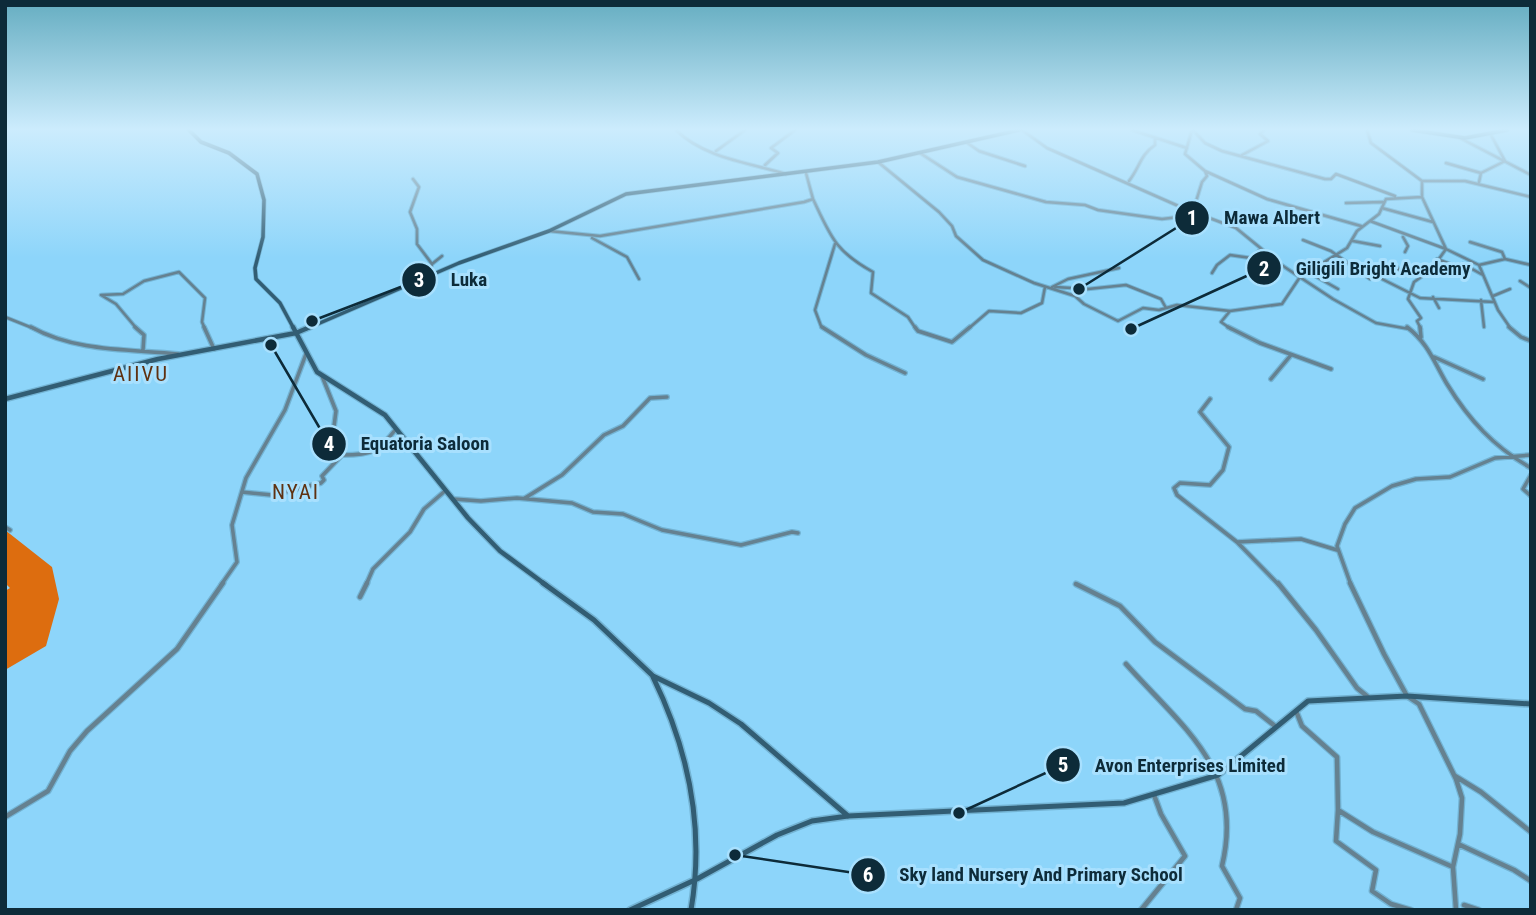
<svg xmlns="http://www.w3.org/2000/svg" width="1536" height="915" viewBox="0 0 1536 915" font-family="'Roboto Condensed',sans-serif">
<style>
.forest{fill:#dd6d0f}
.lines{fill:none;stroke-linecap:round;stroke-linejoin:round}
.street-far2-casing{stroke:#73b3d3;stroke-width:4.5}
.street-far1-casing{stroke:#73b3d3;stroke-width:6}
.street-casing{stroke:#73b3d3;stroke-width:7}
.secondary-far2-casing{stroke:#73b3d3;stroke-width:5}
.secondary-far1-casing{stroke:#73b3d3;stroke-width:7}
.secondary-casing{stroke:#73b3d3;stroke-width:8}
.street-far2{stroke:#658190;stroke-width:2.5}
.street-far1{stroke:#658190;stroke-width:3.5}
.street{stroke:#658190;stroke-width:4.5}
.secondary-far2{stroke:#325d73;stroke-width:3.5}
.secondary-far1{stroke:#325d73;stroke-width:4.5}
.secondary{stroke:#325d73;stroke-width:5}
.labels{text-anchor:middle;stroke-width:6;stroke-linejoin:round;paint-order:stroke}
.quarter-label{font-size:21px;letter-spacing:2px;fill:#5f3111;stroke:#a8e0fe}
.leader{fill:none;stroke:#0d2b39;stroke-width:2.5}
.callout-dot{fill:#0d2b39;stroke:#a8e0fe;stroke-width:2.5}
.mark-label{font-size:21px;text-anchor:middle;font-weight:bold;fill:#fff}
.callout-label{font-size:19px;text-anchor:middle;font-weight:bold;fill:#0d2b39;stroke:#a8e0fe;stroke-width:6;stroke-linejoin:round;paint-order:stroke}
</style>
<rect width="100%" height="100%" fill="#8dd5fa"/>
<path class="forest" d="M5,530l47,37 7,32 -13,47 -41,24v-79l5,-3 -5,-5z"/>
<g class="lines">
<defs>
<path id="street-far2" d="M676,130c28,28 74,33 110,44
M1022,130l25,18 136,60 53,20 44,36 53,35 43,24 33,6
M1132,130l55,18
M1193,130l12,13 17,8 103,28h6l5,-5 59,22
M1367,130l4,13 51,38v16l24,52
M1460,138l71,37
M966,142l13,9 46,15
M716,151l29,-21
M920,153l37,24 89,25 39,3 13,5 64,9 17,-2 15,-9 8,-26 5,-6 -2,-5 -20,-17 7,-24
M1242,155l26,-14 -8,-7 4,-4
M878,162l61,50 13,14 4,10 27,24 51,23 41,13 9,8 34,17 25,-13 16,2 18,-5 53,6 52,-7 18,-27 47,-29 10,-17 22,-17 7,-15 36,-2
M1446,163l35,10
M765,165l13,-12 -7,-5 24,-18
M1205,171l62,28 94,27
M413,179l6,8 -9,25 7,17v15l15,20
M1129,181c11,-14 11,-26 26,-36v-7
M1422,181h43l66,16
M1479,182l2,-9 24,-12 -14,-26
M813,199c18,38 22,52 60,73l-2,21 37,24 8,12
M1346,203l37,-1
M1382,208l51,14
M1370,221l76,28 33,16 26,-6 26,6
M549,231l51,5 204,-34 9,-3 -7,-26
M1403,237l5,9 -3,6
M592,238l35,19 12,22
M1303,240l28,11 39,28 8,-2 42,21 74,4
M1353,241l27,5
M1470,242l32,10 3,7
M1437,259l19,7 7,-2 20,11
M1395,264l4,6 9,2 2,-4 14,3
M1479,265l19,45 13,19
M1308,272l30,17
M1212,273l5,-8 13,-10 21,3 10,-9
M428,276l4,-12 10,-8
M1520,281l11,7
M1052,287l16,-8 51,-11
M1055,287l33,2 38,-4 35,14 5,9
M1493,296l17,-7
M1433,297l6,11
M1481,300l3,27
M1230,311l-9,11 10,7
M5,317l30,12
M137,329l-21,-25 -15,-9 22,-1 21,-13 35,-9 26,26 -3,24 3,7
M825,329l-4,-3 -6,-16 20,-66
M968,329l21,-18 32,2 21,-10 3,-16
M1421,329l-4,-8 4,-3 -13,-19 6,-17 17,-12 15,-21"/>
<path id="street-far1" d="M31,327c45,25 97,22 147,27
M135,327l9,8 -1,15
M204,327l10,22
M822,327l44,28 39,18
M915,327l3,4 34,11 18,-15
M1228,327l32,16 71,26
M1407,327c21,16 27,35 40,57 22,36 47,63 84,84
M1420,327l1,10
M1509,327l12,10 10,4
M1434,357l49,22
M1271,379l20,-24
M1210,399l-10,13 29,35 -6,23 -13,15 -30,-2 -6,5 3,7 60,47 64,-3 36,11
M343,455c29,0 35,-3 53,-26
M1531,475l-8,14 8,7
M242,492l30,3 49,-12 3,-3 -2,-4 20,-21 -9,-21 3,-23 -14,-35
M525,498l37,-23 42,-40 19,-9 27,-28 17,-1
M453,499l28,2 36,-3 55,5 21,9 30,2 39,16 79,15 51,-13 6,1
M5,527l5,3
M1237,542l42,43
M221,585l16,-23 -5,-37 14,-47 39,-68 21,-56
M366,585l7,-16 37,-37 14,-23 21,-18
M1351,585l-14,-39 8,-22 10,-16 37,-22 24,-7 34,-2 45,-19 36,-3"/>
<path id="street" d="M1278,583l38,47 41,58 11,9
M1350,583l34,71 23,42 12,8 37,75 6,19 -2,36 -7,33 3,43
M1076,584l44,22 35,36 90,67 11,2 19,15
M360,597l7,-14
M1126,664c57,64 119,106 96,202l18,32 -4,12
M1296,711l6,15 35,31 1,53 35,22 80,35
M1455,776l26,16 50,40
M1338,810l-2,31 40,29 -4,21 19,13 20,6
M5,817l43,-26 22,-40 17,-20 90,-82 46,-66
M1458,844l56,26 17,11
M1464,905l15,5
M1141,910l44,-54 -24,-42 -7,-19"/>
<path id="secondary-far2" d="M189,130l12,12 28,11 28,21 7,26 -1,37 -8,31 1,11 24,24 14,26
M1412,130l53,8 42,-8
M306,329l153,-66 90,-32 77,-37 252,-32 141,-32"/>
<path id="secondary-far1" d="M293,327l24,45 68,43 83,103 32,33 46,34
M5,399l153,-40 138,-26 14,-6"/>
<path id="secondary" d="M543,583l51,37 59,56 56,27 32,21 107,92
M653,677c36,74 52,151 38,233
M630,910l67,-31 80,-44 35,-14 36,-5 276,-13 94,-28 90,-74 99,-5 124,8"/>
</defs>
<use href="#street-far2" class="street-far2-casing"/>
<use href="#street-far1" class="street-far1-casing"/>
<use href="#street" class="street-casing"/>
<use href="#secondary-far2" class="secondary-far2-casing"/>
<use href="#secondary-far1" class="secondary-far1-casing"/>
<use href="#secondary" class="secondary-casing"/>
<use href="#street-far2" class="street-far2"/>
<use href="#street-far1" class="street-far1"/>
<use href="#street" class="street"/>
<use href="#secondary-far2" class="secondary-far2"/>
<use href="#secondary-far1" class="secondary-far1"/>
<use href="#secondary" class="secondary"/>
</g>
<linearGradient id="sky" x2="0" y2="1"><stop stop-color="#65adc1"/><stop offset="0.5" stop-color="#ccecfd"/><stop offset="1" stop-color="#ccecfd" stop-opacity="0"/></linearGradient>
<rect width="1536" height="258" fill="url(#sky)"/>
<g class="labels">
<g class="quarter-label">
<text x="141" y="381">AIIVU</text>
<text x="296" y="499">NYAI</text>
</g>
</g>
<path class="leader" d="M1079 289L1192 218M1131 329L1264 268M312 321L419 280M271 345L329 444M959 813L1063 765M735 855L868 875"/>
<g class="callout-dot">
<circle cx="1079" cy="289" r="7"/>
<circle cx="1131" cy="329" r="7"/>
<circle cx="312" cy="321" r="7"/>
<circle cx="271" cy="345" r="7"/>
<circle cx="959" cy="813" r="7"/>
<circle cx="735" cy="855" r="7"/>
<circle cx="1192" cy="218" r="18"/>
<circle cx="1264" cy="268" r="18"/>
<circle cx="419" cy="280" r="18"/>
<circle cx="329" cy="444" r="18"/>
<circle cx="1063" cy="765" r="18"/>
<circle cx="868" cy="875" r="18"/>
</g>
<g class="mark-label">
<text x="1192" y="225">1</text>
<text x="1264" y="276">2</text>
<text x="419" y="287">3</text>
<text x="329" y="451">4</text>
<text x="1063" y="772">5</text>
<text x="868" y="882">6</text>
</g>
<g class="callout-label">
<text x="1272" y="224">Mawa Albert</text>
<text x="1383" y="275">Giligili Bright Academy</text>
<text x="469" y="286">Luka</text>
<text x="425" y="450">Equatoria Saloon</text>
<text x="1190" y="772">Avon Enterprises Limited</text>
<text x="1041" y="881">Sky land Nursery And Primary School</text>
</g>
<rect width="1536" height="915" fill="none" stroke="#0d2b39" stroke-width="14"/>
</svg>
